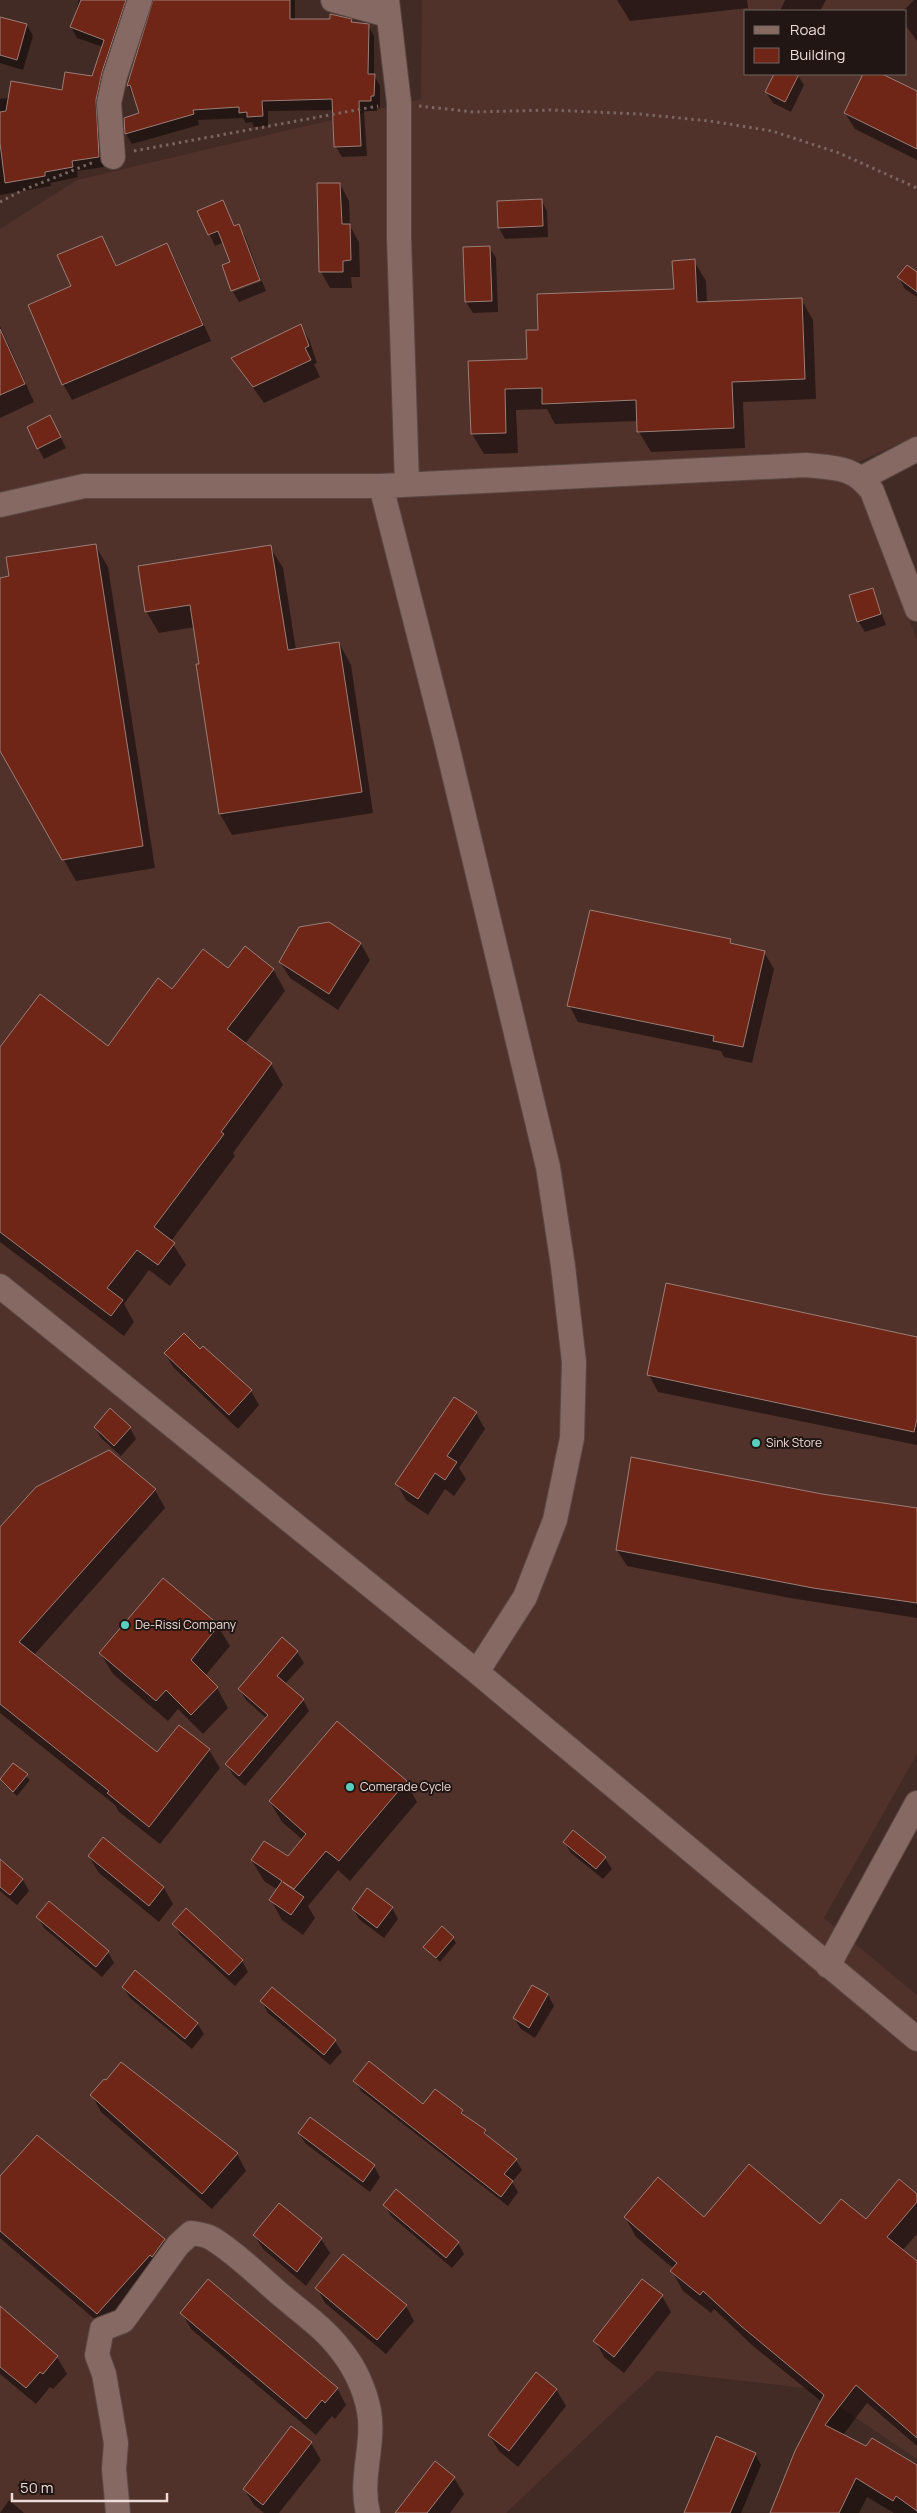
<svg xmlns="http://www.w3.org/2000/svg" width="917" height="2513" viewBox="0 0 917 2513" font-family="Manrope,sans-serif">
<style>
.built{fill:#51322b;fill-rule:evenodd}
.shadow{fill:#0007}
.building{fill:#6f2617;stroke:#9a7e77}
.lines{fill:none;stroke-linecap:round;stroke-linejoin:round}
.minor-casing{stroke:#5b4742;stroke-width:26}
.path{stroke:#7a6560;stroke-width:3;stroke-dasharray:2.5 4;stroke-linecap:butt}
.minor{stroke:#856962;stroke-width:24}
.poi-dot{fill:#59cebe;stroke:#211613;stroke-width:2}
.labels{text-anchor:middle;stroke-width:4;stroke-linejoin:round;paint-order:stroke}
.poi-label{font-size:12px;fill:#ecdcd8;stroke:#211613;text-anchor:start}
</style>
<rect width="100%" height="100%" fill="#422a25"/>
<path class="built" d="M422,0h495v436l-68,30 68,174v1114l-93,164 93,77v464l-104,-70 -156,-18 -151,142h-506v-2284l77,-49 344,-81zM746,11h160v63h-160z"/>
<path class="shadow" d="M79,0h60l-38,111 3,56 -27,4 1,6 -28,6 1,3 -51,9v-96l63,-7 29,-14 11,-31 -26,-9 -6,-11z
M154,0h141v20h56l1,3 16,2 6,11v39l6,11v21h-3v4h-13l3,45 -25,1 -6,-10 -2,-37 -66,1v15l-14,1 -2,-5 -6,1 -3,-5 -45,2 1,5 -67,19 -6,-10 -1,-15 15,-5 -12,-29z
M617,0h130l1,8 -118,13z
M785,0h41l-6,11h-46l2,-2 4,2z
M914,0h3v41l-11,-15v-15h-3z
M0,18l27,7 6,11 -10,34 -23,-7z
M775,74h22l7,11 -13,27 -18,-9 -7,-11z
M864,74h15l38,19v67l-62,-31 -10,-16z
M340,184l9,17 1,25 9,16 1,35h-9l1,11h-22l-9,-16z
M541,200l6,11 1,26 -43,2 -6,-11 -1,-25z
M223,202l12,25 3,-2 7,11 16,43 -29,11v-27l-8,-21 -9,4 -16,-34z
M102,237l15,30 50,-22 9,16 35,80 -139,59 -9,-16 10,-97z
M489,247l7,11 2,54 -25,1 -7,-11z
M694,261l12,20 1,22 94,-4 12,21 3,79 -73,3 2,46 -94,4 -12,-20 -1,-11 -83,3 -8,-15 -31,1 2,43 -34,1 -12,-20 -2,-72 58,-2 11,-29 136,-40z
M917,274v23l-12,-8 -6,-11z
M262,281l4,10 -27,11 -6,-10z
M301,325l9,17 7,21 -3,1 6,13 -56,26 -32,-45z
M0,326l34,76 -34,16z
M56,428l10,20 -22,11 -6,-11z
M95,545l13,22 47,301 -79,13 -76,-133v-169z
M270,547l13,21 13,82 43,-7 12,22 22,148 -141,22 -12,-21 -25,-187 -36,6 -13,-22z
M872,589l14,36 -21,7 -7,-11z
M329,923l32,21 9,16 -32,50 -48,-32 -10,-16z
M730,940l3,5 31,7 10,17 -22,94 -28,-6 -3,-6 -143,-29 -9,-17z
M273,969l12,22 -40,53 26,20 12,21 -50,68 2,3 -64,85 15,24 -16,21 -21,-16 -25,34 10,18 -10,14 -124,-94v-193l108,-1 65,-58 56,-20z
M917,1338v107l-259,-53 -9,-17z
M200,1351l51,40 8,14 -21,24 -64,-61 -9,-14z
M476,1413l9,16 -26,39 7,11 -12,17 -9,-7 -17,26 -22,-15 -9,-16z
M95,1427l35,1 6,11 -15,17 -20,-18z
M155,1490l10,18 -131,147 124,99 51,-4 11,18 -60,76 -41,-32 -4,-7 -115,-92v-183z
M917,1510v108l-127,-20 -163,-32 -10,-16z
M163,1579l55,47 12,20 -25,30 12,12 11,20 -25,26 -25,-25 -10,12 -55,-47 -12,-20z
M297,1652l7,11 -19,21 18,16 6,11 -64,75 -12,-11 -6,-11 39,-46 -20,-18 -7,-11z
M14,1765l16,15 -13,16 -16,-15z
M406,1782l11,20 -67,79 -12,-11 -30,36 7,12 -12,17 -21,-15 -11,-20 7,-10 -14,-9 -12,-20 36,-3 15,-18 -21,-18 -12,-20z
M573,1831l32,27 7,11 -9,10 -32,-26 -7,-11z
M89,1857l75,31 9,16 -14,18 -60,-49z
M0,1861l23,19 6,11 -12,14 -17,-14z
M392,1908l6,11 -14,19 -24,-18 -7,-11z
M38,1917l70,35 6,11 -12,14 -58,-49z
M174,1924l68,37 6,11 -13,14 -55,-51z
M453,1938l3,5 -16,19 -15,-14z
M123,1987l74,36 7,11 -12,15 -62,-51z
M533,1987l15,8 6,11 -19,32 -14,-9 -7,-11z
M262,2002l73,39 7,11 -12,13 -62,-52z
M355,2081l68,25 39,5 4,7 19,13 4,7 27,22 6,10 -10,12 6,10 -10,14 -147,-115z
M92,2095l145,59 9,17 -34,38 -111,-97z
M299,2134l75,32 6,11 -10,15 -64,-48z
M0,2182l164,58 9,16 -67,73 -106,-91z
M917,2196v38l-15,17 15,12v183l-50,-43 -24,32 24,12 50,20v46h-23l-27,-16 -8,16h-86l49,-111 -69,-56 -39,-37 -3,4 -28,-22 -11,-20 2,-2 -38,-32 -11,-20 79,2 116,7 46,-5z
M385,2205l73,38 6,11 -12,14 -61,-52z
M254,2235l67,4 9,14 -24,33 -43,-37z
M317,2288l89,18 8,15 -28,33 -61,-51z
M662,2296l9,16 -47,61 -19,-15 -10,-17z
M0,2308l57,49 10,17 -14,15 -3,-2 -14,17 -36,-30z
M182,2313l155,75 9,17 -11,14 -3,-3 -16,19 -125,-106z
M556,2389l10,17 -48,61 -19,-16 -10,-16z
M292,2428l19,15 10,17 -42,53h-15l-10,-8 -10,-16z
M755,2454l6,11 -20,48h-54z
M435,2463l19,15 10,16 -14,19h-54z
M9,2500l15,13h-24z"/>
<path class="building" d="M81,0h45l-24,72 -6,28 3,57 -27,4 1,6 -28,5v4l-40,7 -5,-40v-31l6,-1 5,-30 51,9 3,-18 27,4 12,-36 -34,-13z
M153,0h137v19h40v-5l22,5 -1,3 18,2 -1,50h7l-1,22h-3v5h-12l2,45 -27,1 -2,-48 -70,2 1,15 -16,1v-5l-8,1v-6l-46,3 1,4 -69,20 -1,-16 15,-5 -9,-28 -3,1z
M0,17l27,7 -10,36 -17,-5z
M774,74h25l-14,28 -20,-10z
M863,74h19l35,17v58l-73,-36z
M317,183h23l2,41h8l1,36 -8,1v11h-24z
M542,199l1,27 -45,2 -1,-27z
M223,200l11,26 5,-2 21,56 -29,11 -9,-26 8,-3 -12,-31 -10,4 -11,-24z
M102,236l14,30 51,-23 36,82 -141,60 -34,-80 43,-19 -14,-31z
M490,246l2,55 -27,1 -2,-55z
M695,259l2,43 105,-4 3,81 -73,3 2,46 -97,4 -1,-32 -94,4v-16l-37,1 1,44 -35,1 -3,-73 59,-2 -1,-29h12l-1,-36 137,-5 -2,-28z
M907,265l10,7v20l-20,-15z
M301,324l8,22 -4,2 6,12 -58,27 -22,-29z
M0,329l25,55 -25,11z
M50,415l11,22 -24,12 -10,-22z
M96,544l47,302 -81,14 -62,-109v-173l9,-2 -3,-19z
M271,545l17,105 51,-8 23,150 -143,22 -23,-150h3l-9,-59 -45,7 -7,-46z
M873,588l8,26 -24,8 -8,-27z
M590,910l141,29 -1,4 35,8 -22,96 -30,-6 1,-5 -147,-30z
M329,922l32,21 -32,51 -50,-32 20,-35z
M245,946l29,23 -47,60 45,34 -51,69 3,2 -70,93 21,16 -17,22 -21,-15 -30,38 16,12 -12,16 -111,-84v-185l40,-53 68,52 50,-68 14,11 31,-40 25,19z
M666,1283l251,54v82l-3,13 -267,-57z
M184,1333l16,16 3,-3 49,44 -23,25 -65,-62z
M454,1397l23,15 -30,44 10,6 -12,18 -10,-7 -17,26 -23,-15z
M110,1408l21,19 -17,19 -20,-19z
M109,1450l47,39 -137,153 138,110 22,-27 31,24 -61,78 -42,-34 2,-2 -109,-87v-177l36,-40z
M631,1457l191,37 95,14v95l-104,-15 -197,-38z
M163,1578l56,47 -28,35 27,27 -27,28 -25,-25 -10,11 -57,-48z
M282,1637l16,14 -21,25 27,23 -65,77 -14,-12 43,-49 -30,-26z
M337,1721l70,60 -68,80 -13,-10 -32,38 -11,-7 21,15 -13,18 -22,-15 13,-19 -31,-21 13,-19 24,15 18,-22 -37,-33z
M13,1763l15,11 -15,18 -13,-13z
M573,1830l33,27 -10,12 -33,-27z
M103,1837l61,50 -15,19 -61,-50z
M0,1859l23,20 -13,16 -10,-8z
M367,1888l26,19 -16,21 -25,-19z
M49,1901l60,50 -13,16 -60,-50z
M186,1908l57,52 -14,15 -57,-51z
M442,1926l12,11 -18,21 -13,-11z
M135,1970l63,53 -13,16 -63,-52z
M532,1985l16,9 -19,34 -16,-10z
M272,1987l64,53 -12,15 -64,-54z
M369,2061l54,43 12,-15 28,21 -2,3 25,17 -2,3 33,26 -13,15 9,7 -12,16 -148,-116z
M121,2062l117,91 -36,41 -112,-99 14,-16 2,1z
M310,2117l65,48 -12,17 -65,-49z
M37,2135l128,104 -13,18 -2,-2 -53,59 -97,-83v-55z
M749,2164l71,60 21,-25 25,20 33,-40 18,15v8l-30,35 30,24v177l-61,-53 -31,40 41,21 6,-8 45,27v46l-21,-15 -3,5 -37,-23 -17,35h-69l25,-62 29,-56 -83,-69 -38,-35 -3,4 -30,-24 7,-8 -53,-46 34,-40 46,40z
M396,2189l63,53 -13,16 -63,-53z
M279,2203l43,35 -25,34 -44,-37z
M343,2254l64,51 -30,35 -62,-52z
M208,2279l130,109 -13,15 -3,-3 -16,19 -126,-106z
M642,2279l21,16 -49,62 -21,-16z
M0,2306l58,50 -15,18 -3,-2 -14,16 -26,-21z
M536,2372l21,17 -48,62 -21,-16z
M291,2426l21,16 -49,63 -20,-16z
M716,2436l40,17 -26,60h-46z
M435,2461l20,16 -28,36h-32z"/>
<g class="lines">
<defs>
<path id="minor" d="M333,0l54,15
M387,0l12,103v135l8,246
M113,157l-4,-54 6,-27 25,-76
M862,478l55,-29
M381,486l65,255 102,426 15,99 11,96 -2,76 -17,82 -30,77 -48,75
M0,505l84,-19h297l425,-21c29,3 47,1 66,26l45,118
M0,1286l477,386 440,367
M828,1966l89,-163
M118,2513l-4,-44 2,-26 -12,-69 -7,-19 5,-26 21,-8 55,-76 13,-12c7,1 16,2 22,6 24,15 46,37 68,56 20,17 43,33 59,54 14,17 25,40 29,62 6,33 -10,68 -1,102"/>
</defs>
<use href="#minor" class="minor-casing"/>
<path class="path" d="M419,106l55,6 76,-2 89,4 71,7 62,10 67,22 78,35
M134,151l244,-45
M0,202l23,-12 71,-28"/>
<use href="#minor" class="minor"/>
</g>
<g class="poi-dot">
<circle cx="756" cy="1443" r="5"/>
<circle cx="125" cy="1625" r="5"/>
<circle cx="350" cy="1787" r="5"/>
</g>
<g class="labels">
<g class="poi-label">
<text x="766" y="1447">Sink Store</text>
<text x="135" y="1629">De-Rissi Company</text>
<text x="360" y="1791">Comerade Cycle</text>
</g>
</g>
<rect x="744" y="10" width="162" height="65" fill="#211613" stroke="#726562"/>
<rect x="754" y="26" width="25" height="8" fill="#856962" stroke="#726562"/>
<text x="790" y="35" font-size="15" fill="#ecdcd8">Road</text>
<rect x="754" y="48" width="25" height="15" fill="#6f2617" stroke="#726562"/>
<text x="790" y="60" font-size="15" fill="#ecdcd8">Building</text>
<path d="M12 2493v8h155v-8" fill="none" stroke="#ecdcd8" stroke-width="2.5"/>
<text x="20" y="2493" font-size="15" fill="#ecdcd8" stroke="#211613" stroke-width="4" paint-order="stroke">50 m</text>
</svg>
